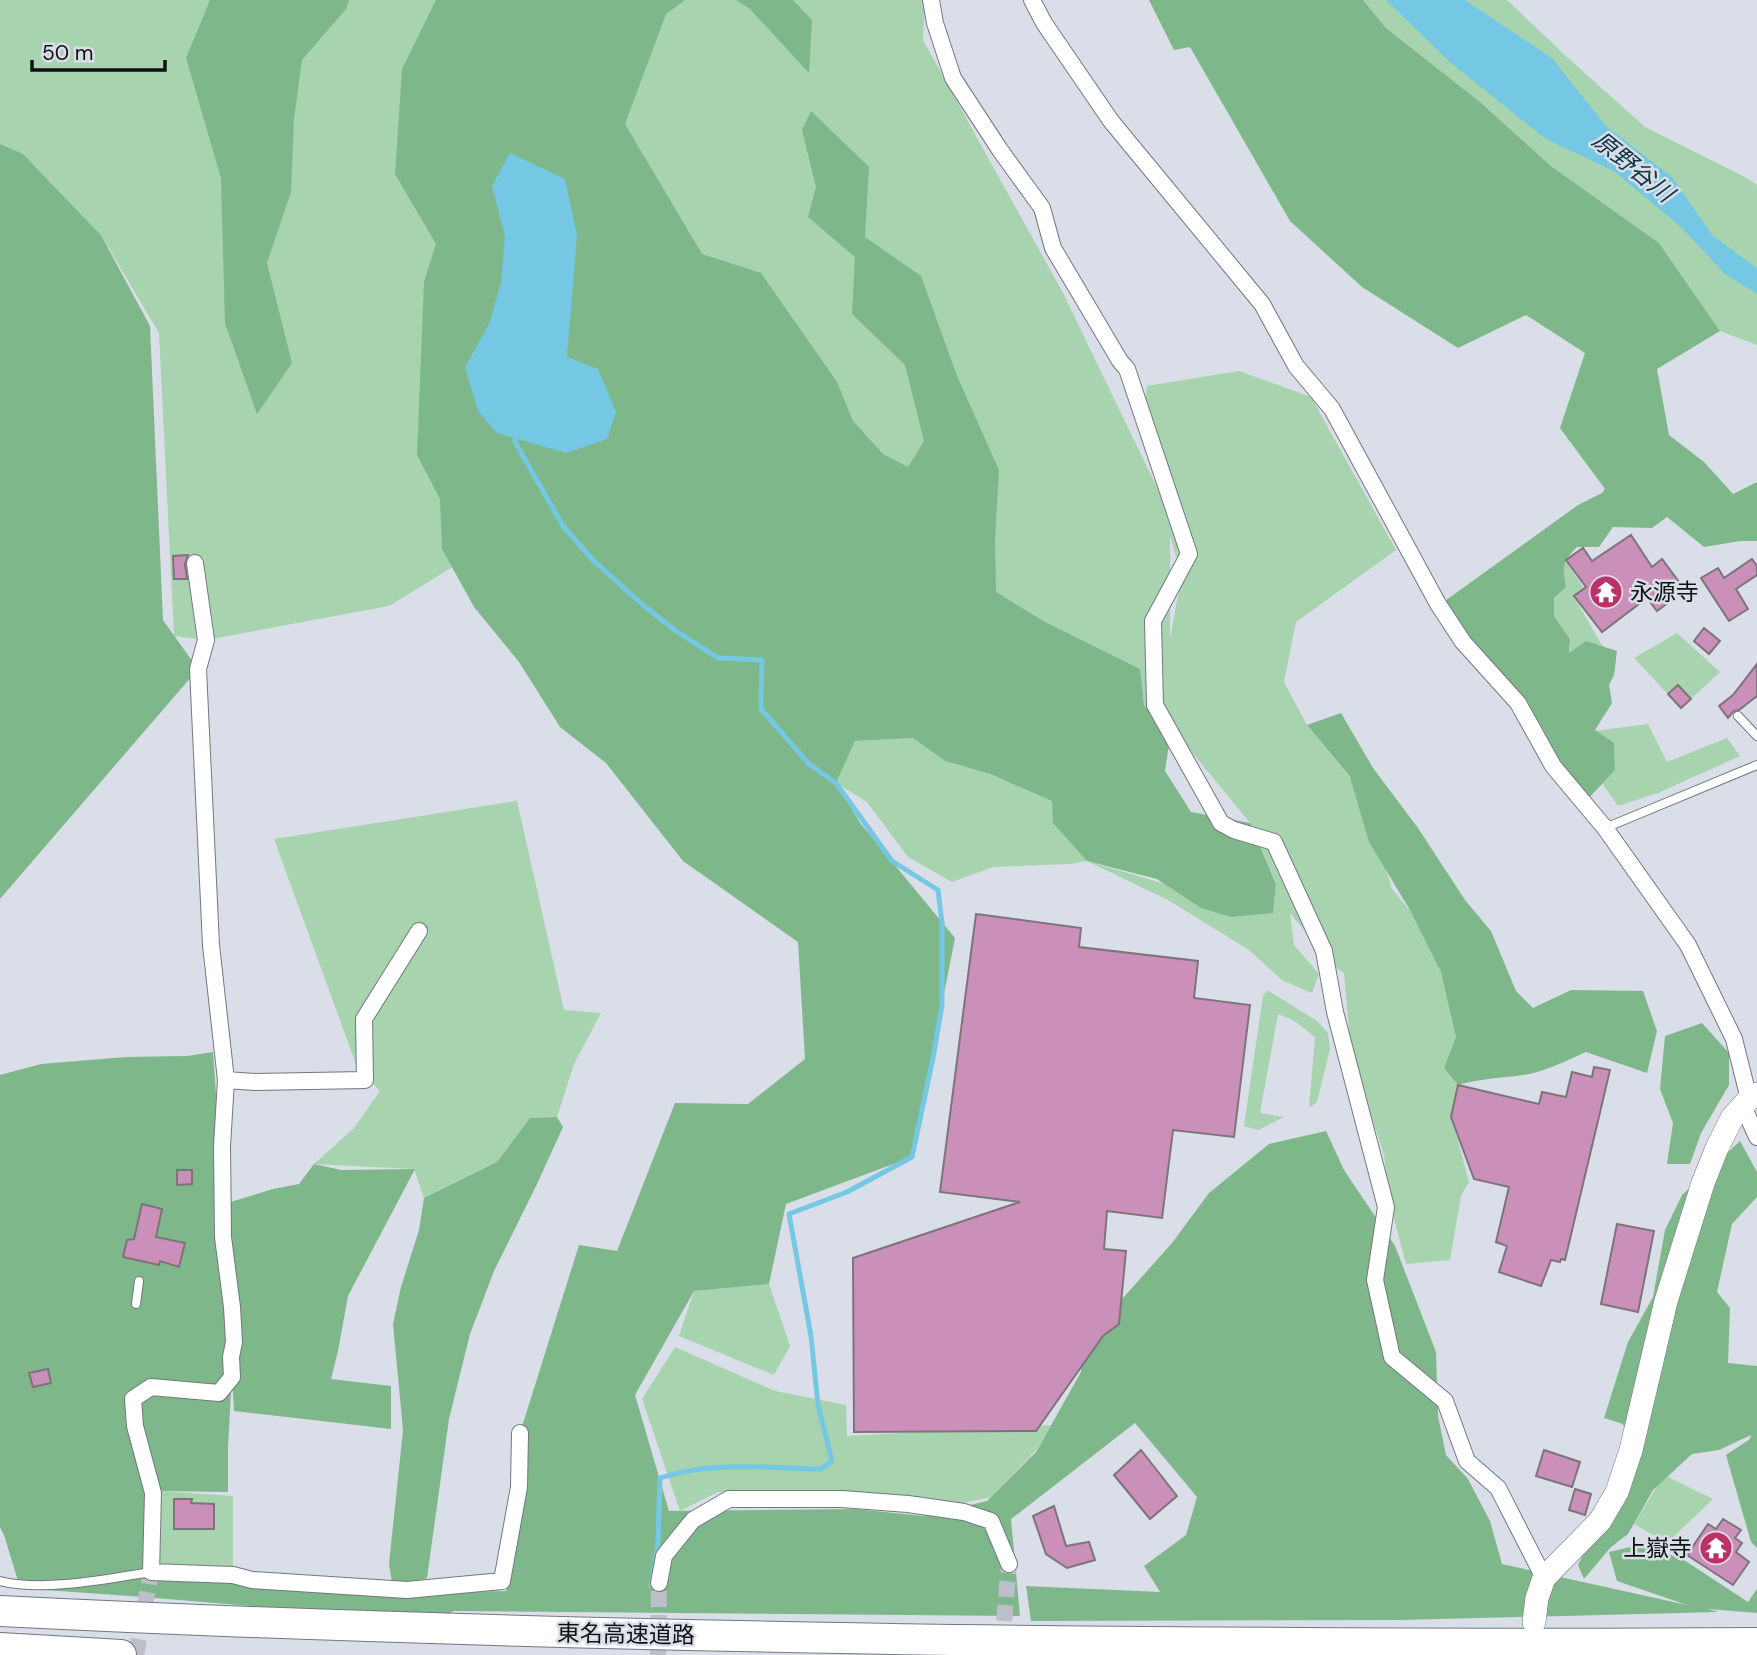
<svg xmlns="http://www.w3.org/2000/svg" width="1757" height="1655" viewBox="0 0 1757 1655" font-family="'DM Sans','Noto Sans JP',sans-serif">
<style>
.green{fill:#a7d3af;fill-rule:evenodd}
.forest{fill:#7eb88a}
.water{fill:#75c8e3}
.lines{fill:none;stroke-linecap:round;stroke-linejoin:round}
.stream{stroke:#75c8e3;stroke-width:5}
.building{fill:#cb90b9;stroke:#7d747a;stroke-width:2}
.street-tunnel{stroke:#bcbfc8;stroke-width:16;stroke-dasharray:16 8;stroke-linecap:butt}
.lane-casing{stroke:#737780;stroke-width:10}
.street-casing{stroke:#737780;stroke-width:18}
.secondary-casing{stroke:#737780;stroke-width:24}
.highway-casing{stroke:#737780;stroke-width:32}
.lane{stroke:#fff;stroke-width:8}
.street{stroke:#fff;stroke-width:16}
.secondary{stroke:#fff;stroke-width:23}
.highway{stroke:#fff;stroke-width:30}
.labels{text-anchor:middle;stroke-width:5;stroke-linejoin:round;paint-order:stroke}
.poi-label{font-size:23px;fill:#0f1013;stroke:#dadee8;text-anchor:start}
.street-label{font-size:23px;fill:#0f1013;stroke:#dadee8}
.water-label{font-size:24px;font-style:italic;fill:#113844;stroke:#dadee8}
</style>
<rect width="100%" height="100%" fill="#dadee8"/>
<path class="green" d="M0,0h925l-2,40 140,253 98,203 -18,-84 4,-26 92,-15 72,26 85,153 -100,72 -12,60 23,43 55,68 30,96 30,36 21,53 13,59 -12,31 14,17 -5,37 16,60 -8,14 -11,64 -44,4 -16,-61 -6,-48 -33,-102 -7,-80 -9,-6 -45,-54 4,32 25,29 -7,19 -30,-13 -33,-30 -81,-50 -81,-39 -17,3 -77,3 -41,15 -44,-25 -41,-55 -31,-19 19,-42 58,-3 32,23 45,13 62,27 35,60 78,23 36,24 72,4 3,-29 -26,-60 -81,-99 -700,-167 -80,49 -183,34 -32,-4 -15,-303 -58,-98 -68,-71 -33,2zM1170,536l6,20 8,8 -14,74z
M1363,0h144l60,57 78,70 102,51 10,7v160l-37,-14 -61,-88 -108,-77 -71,-64 -94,-74z
M1565,560l18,27 -9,10 29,50 -17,-5 -17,12 1,-15 -16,-23v-18l12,-11 -3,-21z
M1677,633l43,39 -39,36 -47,-50z
M1648,724l19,38 60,-24 13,18 -82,37 -40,13 -18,-26 15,-10 -1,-26 -19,-13z
M517,801l47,209 37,3 -27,51 -17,53 -27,1 -33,44 -73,36 -10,-29 -100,-5 40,-36 26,-37 -23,-24 -83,-228z
M1267,990l50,31 11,12 2,16 -13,53 -8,6 6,-71 -22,-17 -15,-6 -18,99 24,4 -26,13 -14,-4 19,-130z
M769,1284l21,62 -16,29 -95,-39 15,-45z
M675,1347l100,44 71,14 1,31 204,-11 -14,24 -46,48 -53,11 -220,-16 -38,19 -38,-112z
M1664,1475l49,24 -46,44 -33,-19z
M160,1491l73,5v79l-84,-8z"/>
<path class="forest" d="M210,0h139l-3,9 -44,51 -8,59 -3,73 -24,71 25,100 -35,51 -32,-91 -4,-145 -35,-120z
M436,0h249l-19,14 -41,110 77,130 59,19 76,109 16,39 30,33 25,13 16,-26 -19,-76 -53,-51 3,-57 -47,-40 8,-30 -14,-57 9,-19 58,56 -4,70 56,39 36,100 42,94 -4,70 1,52 49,30 95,47 4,37 27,25 -6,40 26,41 59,11 26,61 -3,29 -42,4 -30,-9 -44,-29 -70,-18 -34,-38 -1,-22 -62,-27 -45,-13 -32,-23 -58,3 -19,42 25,41 94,114 -43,219 -126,47 -17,80 -75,7 -59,104 34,116 186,-2 69,7 63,-15 49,-49 45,-80 1,-28 90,-101 37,-50 60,-49 57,-13 18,39 51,76 41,106 2,64 8,39 22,24 22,42 12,43 185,41 -70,-24 -8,-29 34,-8 41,16 64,42 9,-13v24l-49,-4 10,3 -318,8 -369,1 -5,-35 134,6 -16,-26 42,-31 11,-38 -62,-74 -124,96 9,97 -566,-5 -6,3 -186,-7 -118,-10 -99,-7 -26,-6 -15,-49 -4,-8v-452l41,-11 85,-7 61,-1 26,-4 11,152 49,-15 26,-5 15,-20 27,6 74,-1 -67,127 -10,55 -7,28 60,7v43l-157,-18 -2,-38 -4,74v45l-67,-1 -10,81 234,21 121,-2 13,-58 1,-100 59,-188 38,6 58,-148 73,1 57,-45 -7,-117 -115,-81 -77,-98 -46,-36 -41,-65 -45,-55 -32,-58 -2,-50 -23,-44 7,-173 12,-38 -41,-70 7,-105z
M736,0h57l19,20 -3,53 -59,-64z
M1149,0h214l23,28 94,74 71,64 108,77 61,88 -63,38 12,66 35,27 29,32 24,-12v59h-17l-36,6 -37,-30 -15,11 -39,-1 -14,20h-22c-16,17 -14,17 -11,40l-12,11v18l16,23 -1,14 17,-12 31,10 -3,24 -5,10 3,18 -17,27 19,13 1,27 -28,30 -101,-141 -44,-56 136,-98 24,-12 3,-4 -45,-61 25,-75 -59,-38 -68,33 -96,-61 -72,-66 -100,-174 -16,3z
M0,144l23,10 78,81 49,91 13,294 35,49 -198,230z
M1341,713l32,55 45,60 47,72 26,31 25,60 17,17 38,-18 72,1 14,40 -10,42 -61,-21c-18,8 -38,18 -57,22 -24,4 -47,4 -71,11l-14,-17 12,-31 -15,-65 -31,-62 -41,-68 -19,-65 -43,-52z
M1702,1023l27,30v32l-28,48 -11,31h-23l6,-41 -13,-34 5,-53z
M557,1117l6,10 -26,57 -43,87 -24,63 -21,85 -22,159 -34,11 -4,-25 14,-134 -10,-106 8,-37 18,-57 5,-32 73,-36 33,-44z
M1740,1141l17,31v25l-25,27 -15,68 13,16 -2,55 29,3v182l-6,-6 -25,-87 24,-16 1,-4 -32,15 -27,4 -39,36 -25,44 -17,13 -27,32 -6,-14 22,-44 31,-71 -8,-26 -19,-6 24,-76 25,-45 12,-67 17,-35z"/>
<path class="water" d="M1386,0h79l87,58 54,68 66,51 41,59 44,32v26l-32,-20 -43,-46 -68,-57 -68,-32 -95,-76z
M510,153l55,26 12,56 -10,122 31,12 18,43 -9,27 -41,14 -69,-20 -19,-22 -13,-44 24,-43 12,-41 4,-47 -13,-50z"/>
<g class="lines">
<path class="stream" d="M516,432l-1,10 48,84 30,34 51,46 32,25 42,27 44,2 -1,49 48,55 27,19 56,78 46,29 4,33v82l-9,53 -21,99 -65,35 -58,22 22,122 7,69 14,56 -11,8c-53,-1 -111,-8 -161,9l-2,65 -7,43"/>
</g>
<path class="building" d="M1631,535l21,32 10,-8 23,31 -28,21 -10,-13 -45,34 -28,-36 12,-9 -20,-27 17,-12 9,13z
M188,555l-3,9 2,15h-13l-1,-23z
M1752,559l5,7v9l-21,14 12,20 -19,12 -28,-43 17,-10 6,10z
M1704,628l16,13 -11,13 -15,-13z
M1757,664v32l-18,14 -5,1 -6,7 -9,-12 14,-11z
M1678,685l13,14 -10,9 -13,-14z
M976,914l105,14 -2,19 119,14 -4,37 56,7 -16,132 -61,-7 -11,88 -55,-7 -3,38 22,2 -7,73 -16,12 -67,95 -182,1 -1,-174 167,-56 -80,-10z
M1594,1067l16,3 -45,190 -4,-1 -1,3 -9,-2 -10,26 -42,-14 8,-26 -11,-4 13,-55 -35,-8 -23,-62 7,-32 81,19 3,-12 24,5 6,-25 20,5z
M177,1170h15v14l-15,1z
M142,1204l20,5 -6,28 29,6 -6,24 -19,-6 -1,4 -36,-8 4,-17 7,-1z
M1617,1224l37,7 -16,81 -37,-8z
M48,1369l3,14 -18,4 -4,-14z
M1141,1450l36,46 -27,23 -36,-44z
M1544,1450l36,12 -8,25 -36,-11z
M1575,1489l16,5 -6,21 -16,-5z
M174,1499h18l-1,4 23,1v25h-40z
M1054,1506l12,40 23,-4 6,18 -28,8 -21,-14 -13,-38z
M1723,1519l18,11 -6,8 7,5 -6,9 13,10 -16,23 -46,-30 21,-31 8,5z"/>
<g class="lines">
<path class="street-tunnel" d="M1002,1645l7,-81
M136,1655l15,-83
M658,1655l1,-72"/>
<defs>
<path id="lane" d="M1738,716l19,20
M1605,828l152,-63
M136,1304l3,-23
M0,1581c42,11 107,-2 151,-9"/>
<path id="street" d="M931,0l4,23 18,55 47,72 42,58 11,40 67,113 7,8 62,185 -36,67 2,84 66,118 13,7 40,12 50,109 11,61 51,195 -11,73 17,77 53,44 22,60 31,27 46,90
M1032,0l12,23 67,98 151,183 34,62 36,43 106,195 25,38 55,61 35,63 52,62 83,117 46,94 15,60
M195,563l11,77 -8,29 13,276 15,135
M419,931l-55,88 1,61 -110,2 -29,-2 -4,66 1,91 9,70 2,35 -3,15 1,20 -13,16 -68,-6 -18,12 2,27 18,67 -2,79 82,3 19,5 155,10 95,-9 17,-94 1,-54
M1743,1106l14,31
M659,1583l5,-27 16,-20 13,-16 36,-21h113l66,5 56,8 27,9 18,43"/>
<path id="secondary" d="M1534,1622l3,-24 7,-20 56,-57 17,-29 14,-42 35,-149 37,-118 14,-35 15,-30 17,-19 8,-5"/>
<path id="highway" d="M0,1611c318,16 635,24 953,29 268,3 536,5 804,3
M0,1648l121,7"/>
</defs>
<use href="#lane" class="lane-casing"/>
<use href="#street" class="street-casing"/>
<use href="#secondary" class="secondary-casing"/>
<use href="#highway" class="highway-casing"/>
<use href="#lane" class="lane"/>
<use href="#street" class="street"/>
<use href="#secondary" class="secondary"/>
<use href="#highway" class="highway"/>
</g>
<defs>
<symbol id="temple-disc" viewBox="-11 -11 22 22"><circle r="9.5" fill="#bc3168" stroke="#dadee8"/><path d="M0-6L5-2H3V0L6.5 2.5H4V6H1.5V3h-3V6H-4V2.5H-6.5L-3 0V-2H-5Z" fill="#fff"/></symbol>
</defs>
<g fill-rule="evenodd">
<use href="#temple-disc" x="1587" y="573" width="38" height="38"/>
<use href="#temple-disc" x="1697" y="1529" width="38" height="38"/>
</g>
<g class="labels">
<g class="poi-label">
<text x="1630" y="600">永源寺</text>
<text x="1692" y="1556" text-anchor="end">上嶽寺</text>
</g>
<g class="street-label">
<text transform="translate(626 1634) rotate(1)" y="8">東名高速道路</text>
</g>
<g class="water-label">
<text transform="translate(1633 167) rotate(39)" y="8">原野谷川</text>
</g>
</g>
<path d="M32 60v10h133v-10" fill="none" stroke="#0f1013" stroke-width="3.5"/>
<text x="42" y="60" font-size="21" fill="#0f1013" stroke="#dadee8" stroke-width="5" paint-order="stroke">50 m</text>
</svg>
